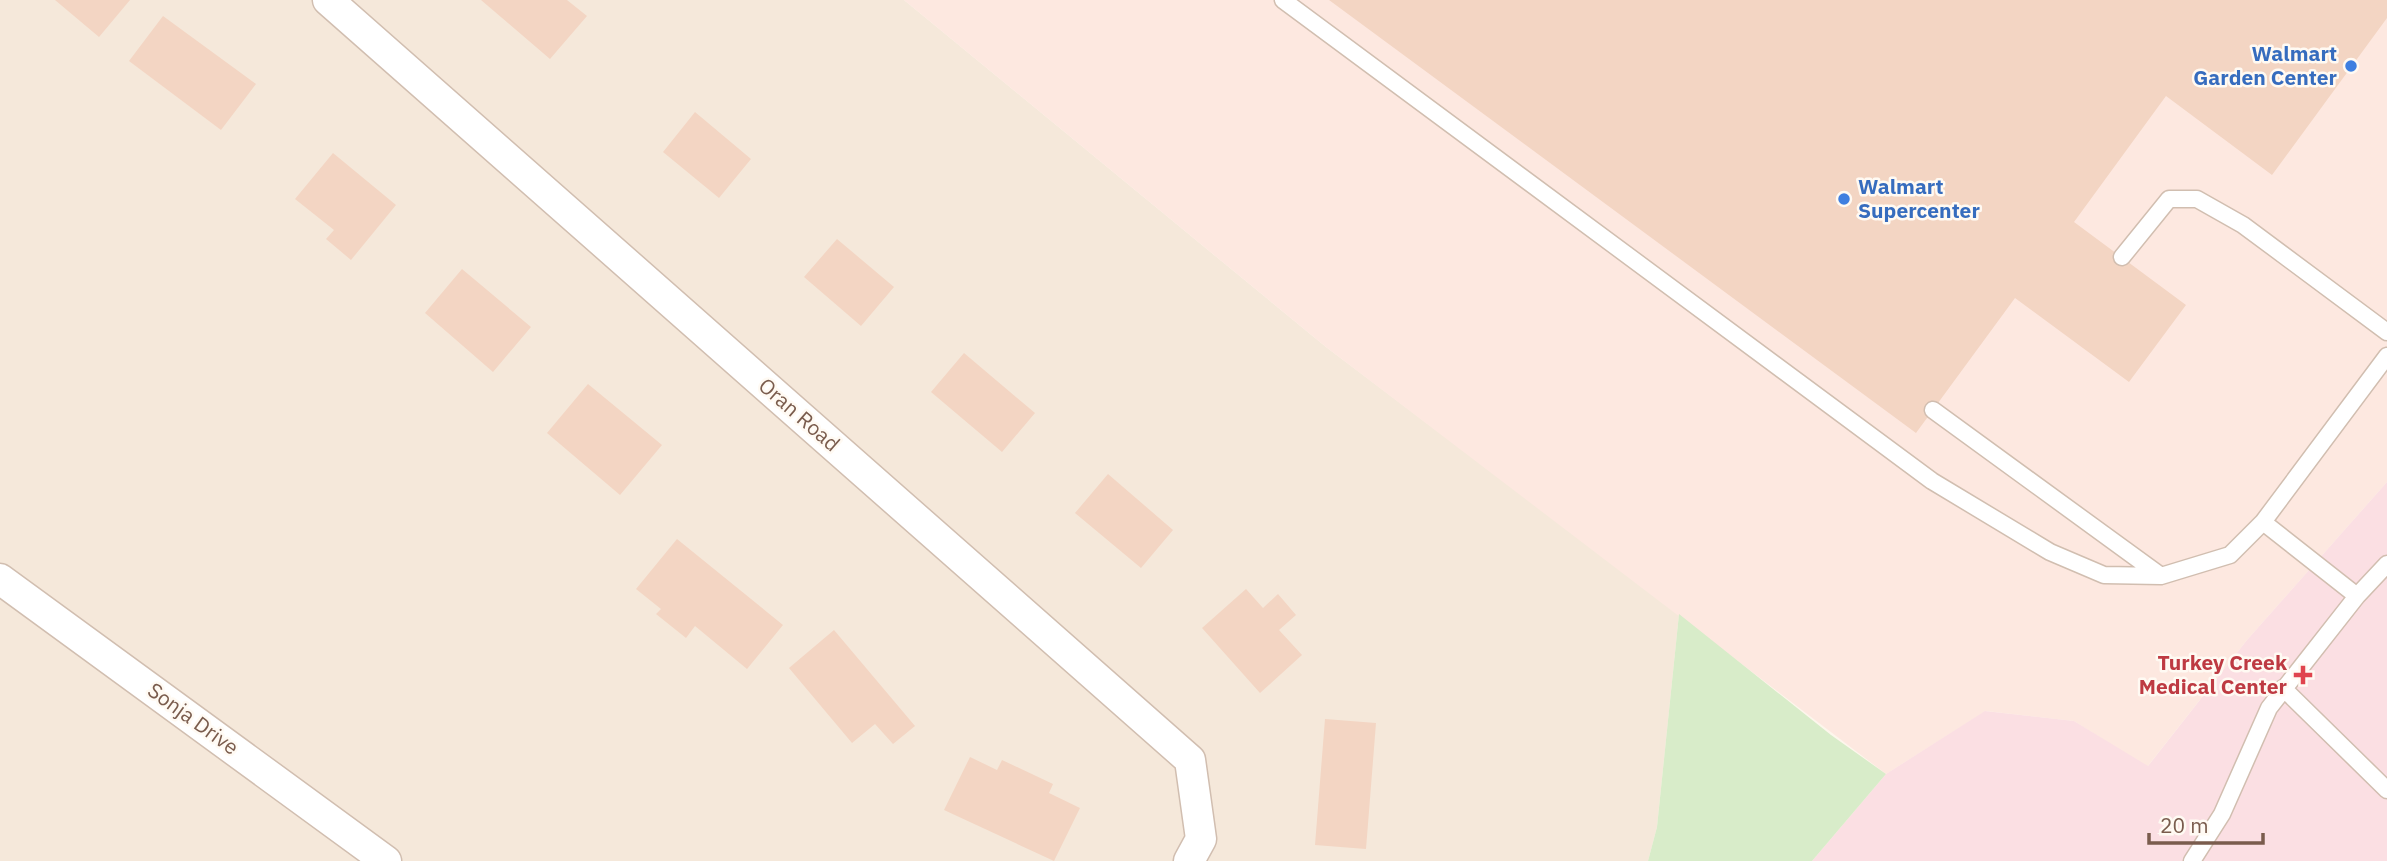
<svg xmlns="http://www.w3.org/2000/svg" width="2387" height="861" viewBox="0 0 2387 861" font-family="'IBM Plex Sans',sans-serif">
<style>
.residential{fill:#f5e8da}
.commercial{fill:#fde8e0}
.medical{fill:#fbdfe3}
.green{fill:#d8ecc9}
.building{fill:#f3d5c3}
.lines{fill:none;stroke-linecap:round;stroke-linejoin:round}
.service-casing{stroke:#d1beb0;stroke-width:19}
.minor-casing{stroke:#d1beb0;stroke-width:33}
.service{stroke:#fff;stroke-width:16}
.minor{stroke:#fff;stroke-width:30}
.shop-dot{fill:#3f7fe0;stroke:#fffaf3;stroke-width:2.5}
.health-dot{fill:#e0444e;stroke:#fffaf3;stroke-width:2.5}
.labels{text-anchor:middle;stroke-width:5;stroke-linejoin:round;paint-order:stroke}
.shop-label{font-size:21px;font-weight:bold;fill:#366cbe;stroke:#fffaf3;text-anchor:end}
.street-label{font-size:21px;fill:#7a5c4d;stroke:#fffaf3}
.health-label{font-size:21px;font-weight:bold;fill:#be3a42;stroke:#fffaf3;text-anchor:end}
</style>
<rect width="100%" height="100%" fill="#fdf6ec"/>
<path class="residential" d="M0,0h904l422,347 353,267 -22,213 -9,34h-1648z"/>
<path class="commercial" d="M904,0h1483v482l-140,158 -100,127 -73,-46 -88,-10 -100,63 -560,-427z"/>
<path class="medical" d="M2387,482v379h-575l74,-87 99,-63 89,10 74,45 99,-126z"/>
<path class="green" d="M1679,614l152,121 55,39 -74,87h-164l9,-34z"/>
<path class="building" d="M55,0h75l-31,37z
M481,0h86l20,16 -37,43z
M1329,0h1058v18l-115,157 -106,-79 -92,126 112,83 -57,77 -114,-84 -99,135z
M163,16l93,68 -35,46 -92,-69z
M695,112l56,47 -32,39 -56,-46z
M333,153l63,52 -45,55 -25,-21 8,-9 -39,-31z
M837,239l57,48 -33,39 -57,-49z
M462,269l69,58 -38,45 -68,-59z
M964,353l71,60 -33,39 -71,-60z
M588,384l74,61 -42,50 -73,-62z
M1108,474l65,56 -32,38 -66,-55z
M677,539l106,86 -36,44 -52,-43 -9,12 -30,-24 5,-5 -25,-20z
M1246,589l17,19 15,-14 18,21 -17,15 23,25 -42,38 -58,-65z
M834,630l81,96 -22,18 -18,-20 -23,19 -63,-75z
M1325,719l51,4 -10,126 -51,-4z
M970,757l27,13 5,-10 51,24 -4,9 31,15 -26,53 -110,-51z"/>
<g class="lines">
<defs>
<path id="service" d="M1283,0l649,481 118,71 54,23 57,1 69,-21 33,-33 124,-166
M2122,257l47,-58h28l46,26 144,107
M1933,410l228,166
M2263,522l94,74
M2283,688l104,102
M2192,861l30,-47 47,-106 88,-112 30,-32"/>
<path id="minor" d="M328,0l862,760 11,79 -12,22
M0,579l386,282"/>
</defs>
<use href="#service" class="service-casing"/>
<use href="#minor" class="minor-casing"/>
<use href="#service" class="service"/>
<use href="#minor" class="minor"/>
</g>
<g class="shop-dot">
<circle cx="2351" cy="66" r="7"/>
<circle cx="1844" cy="199" r="7"/>
</g>
<path class="health-dot" d="M2299.5 664.5h7v7h7v7h-7v7h-7v-7h-7v-7h7z"/>
<g class="labels">
<g class="shop-label">
<text x="2337" y="61">Walmart<tspan x="2337" dy="24">Garden Center</tspan></text>
<text x="1858" y="194" text-anchor="start">Walmart<tspan x="1858" dy="24">Supercenter</tspan></text>
</g>
<g class="street-label">
<text transform="translate(799 415) rotate(41)" y="7">Oran Road</text>
<text transform="translate(193 719) rotate(36)" y="7">Sonja Drive</text>
</g>
<g class="health-label">
<text x="2287" y="670">Turkey Creek<tspan x="2287" dy="24">Medical Center</tspan></text>
</g>
</g>
<path d="M2149 833v10h114v-10" fill="none" stroke="#7a5c4d" stroke-width="3.5"/>
<text x="2160" y="833" font-size="21" fill="#7a5c4d" stroke="#fffaf3" stroke-width="5" paint-order="stroke">20 m</text>
</svg>
